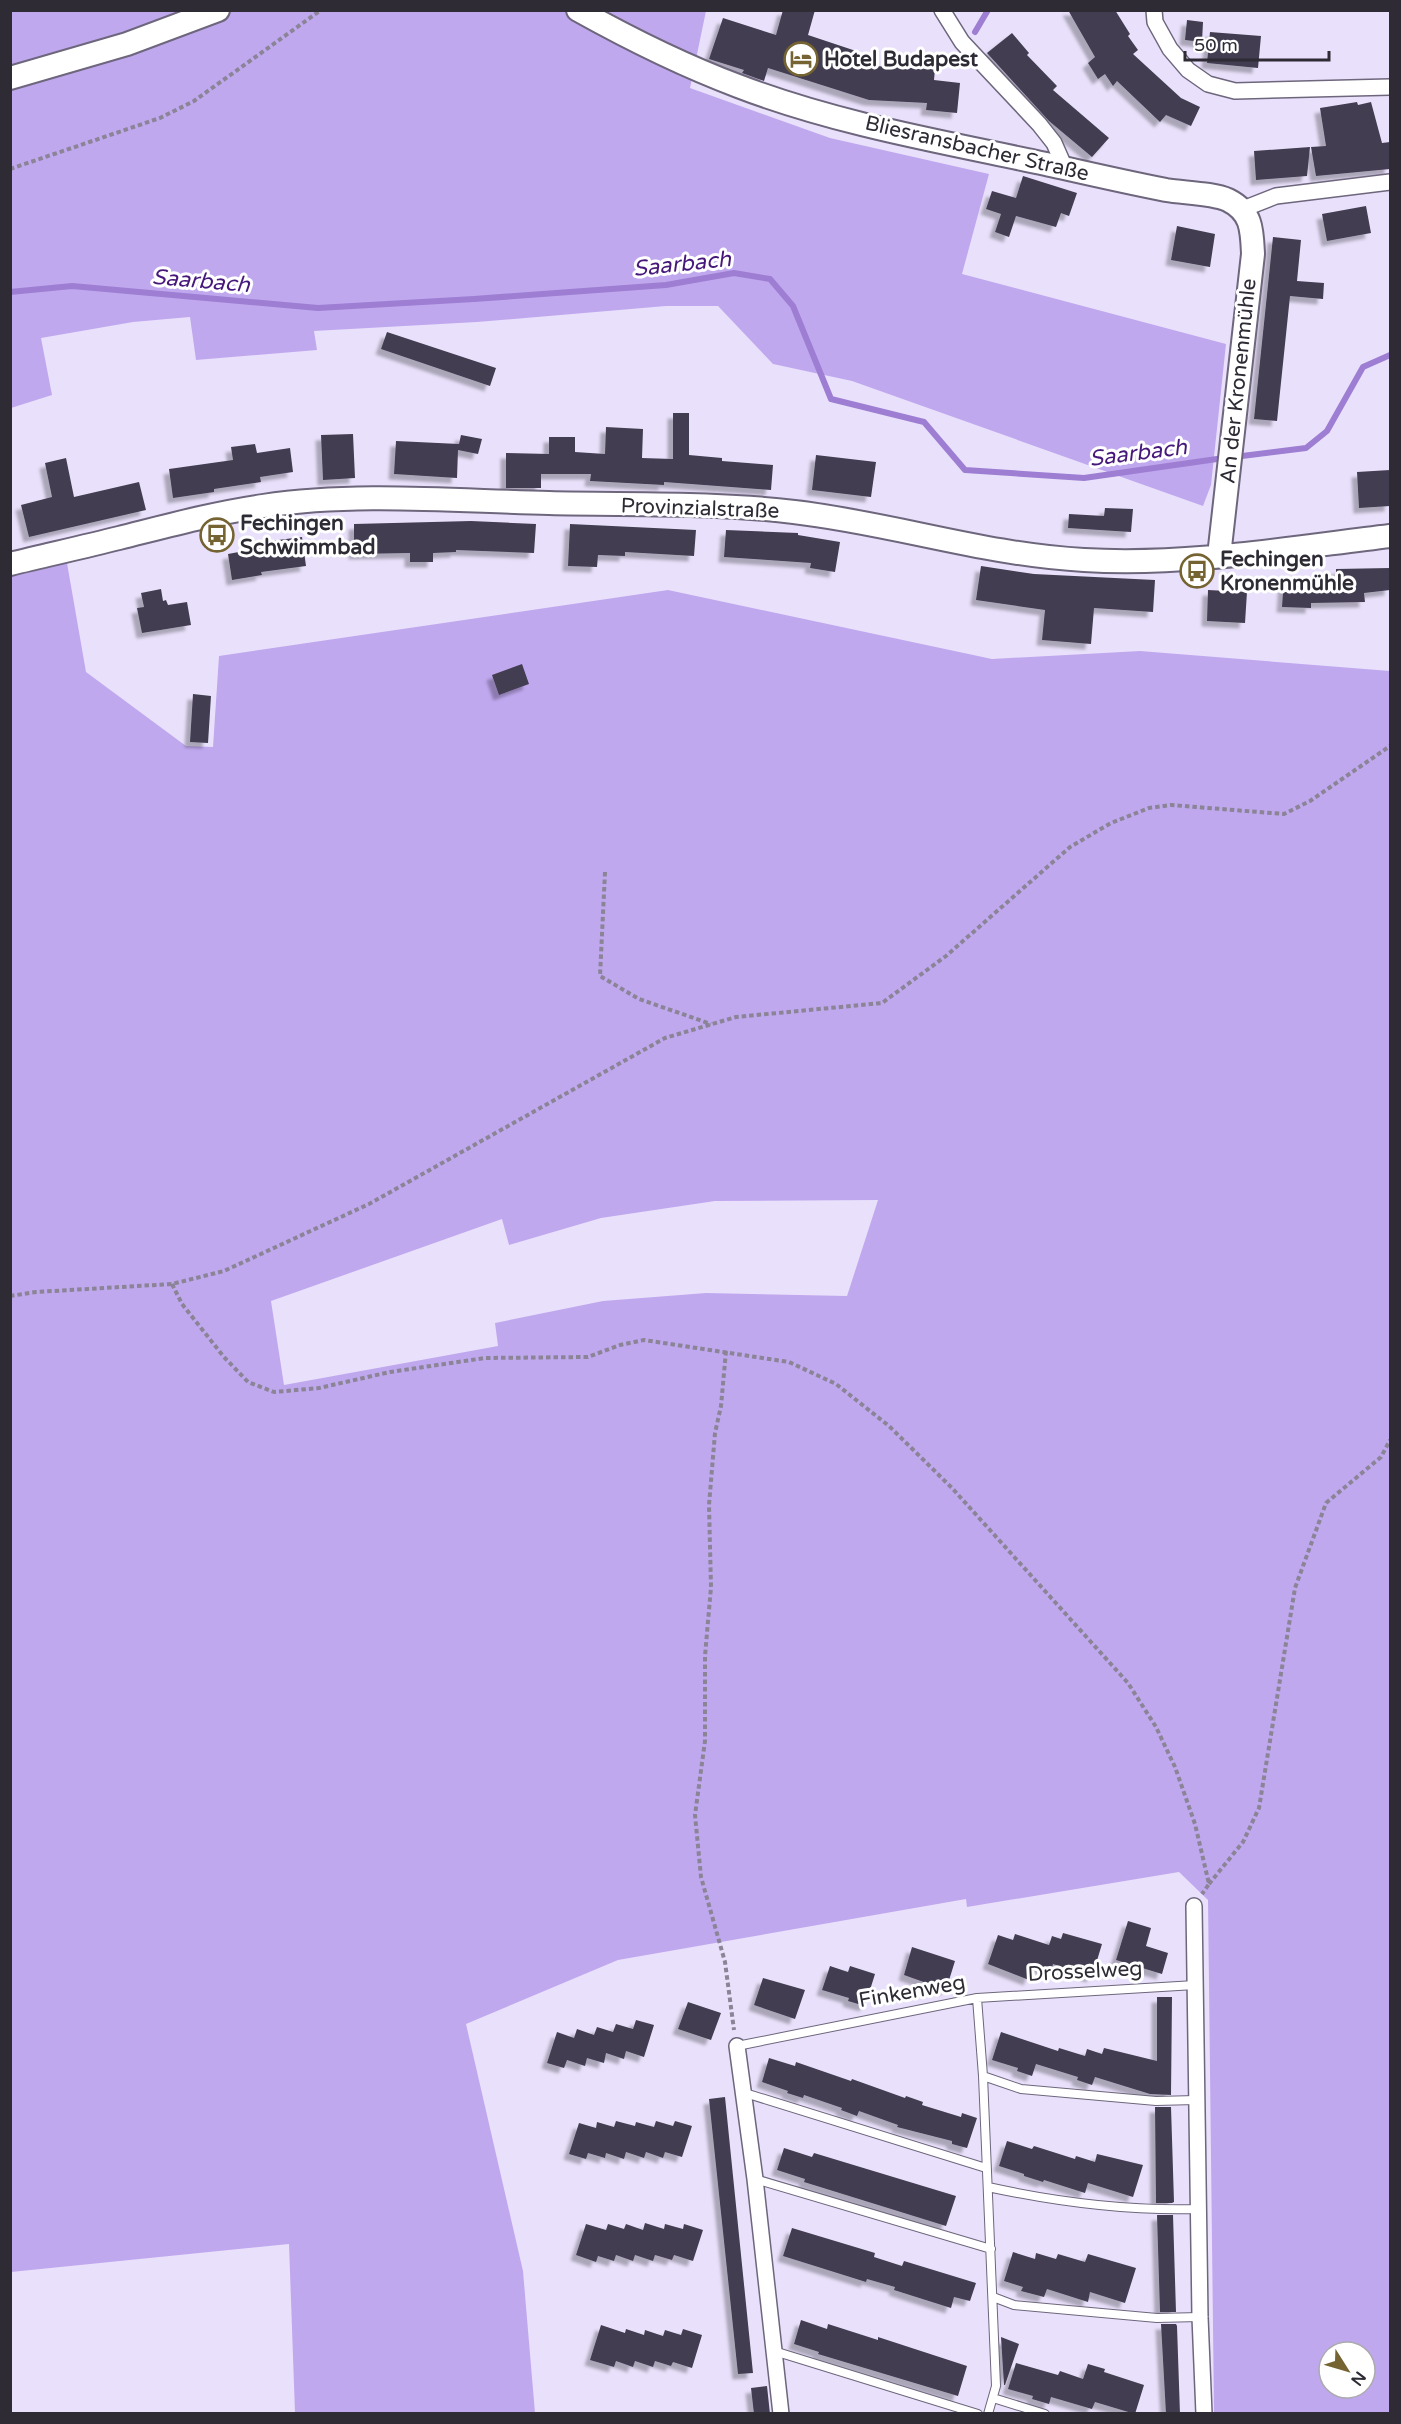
<svg xmlns="http://www.w3.org/2000/svg" width="1401" height="2424" viewBox="0 0 1401 2424" font-family="'Varela Round',sans-serif">
<style>
.green{fill:#c0a8ef;fill-rule:evenodd}
.lines{fill:none;stroke-linecap:round;stroke-linejoin:round}
.stream{stroke:#9d7ed2;stroke-width:6}
.building{fill:#433d51;filter:url(#shadow)}
.service-casing{stroke:#6d667c;stroke-width:10}
.minor-casing{stroke:#6d667c;stroke-width:18}
.secondary-casing{stroke:#6d667c;stroke-width:26}
.path{stroke:#8a8496;stroke-width:4;stroke-dasharray:4.5 3;stroke-linecap:butt}
.service{stroke:#fff;stroke-width:8}
.minor{stroke:#fff;stroke-width:15}
.secondary{stroke:#fff;stroke-width:22}
.labels{text-anchor:middle;stroke-width:6;stroke-linejoin:round;paint-order:stroke}
.poi-label{font-size:21px;font-weight:bold;fill:#2e2b35;stroke:#fff;text-anchor:start}
.street-label{font-size:21px;fill:#2e2b35;stroke:#fff}
.water-label{font-size:22px;font-style:italic;fill:#47187b;stroke:#fff}
</style>
<defs>
<filter id="shadow"><feDropShadow dx="-5.5" dy="5.5" stdDeviation="1.5" flood-color="#0004"/></filter>
</defs>
<rect width="100%" height="100%" fill="#e9e1fb"/>
<path class="green" d="M11,11h695l-16,77 140,50 159,36 -27,100 264,70 -15,141 -8,21 -351,-125 -79,-17 -55,-58h-52l-189,16 -163,9 3,19 -121,10 -6,-43 -57,5 -92,16 11,57 -41,13z
M67,563l19,109 100,74 27,1 6,-91 449,-66 324,69 148,-8 250,20v1742h-176l-6,-513 -29,-28 -212,35 -1,-8 -348,61 -152,64 57,247 12,142h-240l-6,-169 -278,28 -1,-1695zM878,1200l-31,96 -141,-3 -103,8 -108,22 3,23 -214,39 -13,-84 231,-82 7,26 92,-27 114,-17zM1329,2352h36v36h-36z"/>
<g class="lines">
<path class="stream" d="M975,32l13,-22
M10,292l62,-6 246,22 156,-9 192,-14 68,-12 36,6 23,27 38,93 93,23 41,48 119,8 140,-20
M1234,457l72,-9 21,-17 36,-64 27,-12"/>
</g>
<path class="building" d="M783,10h32l-7,25 51,17 -4,13 80,4 -1,11 26,3 -3,30 -31,-3 1,-7 -58,-3 -101,-32 -4,13 -22,-8 2,-3 -35,-11 14,-41 53,17z
M1068,10h47l15,24 -2,2 10,14 -5,4 48,44 19,9 -9,19 -25,-11 -6,7 -43,-41 -4,5 -8,-12 -7,5 -10,-16 7,-6z
M1187,20l16,2 -1,20 -17,-2z
M1210,32l51,4 -3,32 -51,-5z
M1012,33l17,20 -2,2 30,31 -4,4 56,48 -17,19 -43,-36 -62,-68z
M1357,102l1,3 13,-3 11,41 8,-1v27l-74,7 -5,-29 15,-1 -6,-38z
M1310,147l-3,29 -51,4 -2,-29z
M1023,176l54,17 -8,23 -8,-3 -5,14 -40,-11 -7,21 -14,-5 6,-18 -15,-5 6,-18 24,7z
M1366,206l5,27 -44,8 -5,-27z
M1177,226l38,8 -5,33 -39,-7z
M1273,237l28,3 -4,41 27,2 -1,16 -33,-3 -13,125 -23,-2z
M387,332l109,36 -6,18 -109,-37z
M673,413h16v42l33,3v3l51,4 -2,25 -107,-8v3l-74,-4 1,-7h-50v14h-35v-35l43,1v-17h26v15l30,2 1,-27 37,2 -1,29 31,1z
M353,434l2,44 -32,2 -2,-45z
M461,435l21,4 -4,15 -20,-4 -1,28 -63,-4 2,-33 63,3z
M255,444l2,9 33,-5 3,24 -33,5 1,5 -47,7v3l-41,6 -4,-29 64,-9 -2,-13z
M816,455l60,7 -5,35 -59,-7z
M66,458l8,39 65,-15 7,28 -117,27 -8,-32 31,-8 -7,-34z
M1390,470v36l-31,2 -2,-36z
M1105,508l28,1 -2,23 -63,-4 1,-14 35,2z
M471,521l65,3 -2,29 -78,-3v2l-23,1v9h-23v-9l-56,1v-30z
M570,524l126,6 -2,26 -69,-4v4l-27,-1 -1,12 -29,-1z
M726,530l72,3v2l42,7 -5,30 -25,-4 1,-5 -87,-6z
M302,537l4,29 -45,6 1,3 -30,5 -4,-26 42,-8v-5z
M981,566l53,8 121,6 -2,32 -59,-4 -3,36 -49,-4 3,-30 -69,-10z
M1390,568v22l-26,3 1,9 -54,1v5l-29,-1 2,-29 52,2v-11z
M161,589l2,12 3,-1 2,5 19,-3 4,23 -49,8 -5,-25 7,-1 -3,-14z
M1208,590l39,2 -2,31 -38,-2z
M522,664l7,20 -30,11 -7,-20z
M193,694l18,2 -3,47 -18,-1z
M1128,1921l23,7 -5,18 22,7 -6,21 -46,-14z
M1063,1933l39,11 -10,33 -39,-13 -2,7 -17,-5 -5,14 -41,-16 10,-29 15,5 2,-6 34,11 3,-9 9,3z
M912,1947l43,14 -9,29 -42,-15z
M830,1966l18,6 2,-6 25,8 -10,32 -17,-5 1,-3 -27,-8z
M763,1978l42,12 -10,29 -41,-14z
M1157,1997h15l-1,98 -21,-1 -55,-17 -3,8 -15,-5 1,-3 -42,-13 -4,12 -15,-5 1,-3 -26,-8 9,-28 57,19 1,-3 26,8 2,-7 15,5 2,-6 53,13z
M688,2002l33,11 -10,27 -33,-11z
M636,2020l18,5 -10,32 -18,-6 -2,8 -18,-6 -2,10 -17,-5 -2,8 -18,-6 -3,8 -17,-5 10,-31 17,6 3,-9 17,6 3,-8 16,5 3,-8 17,5z
M769,2058l26,8 1,-4 55,19 1,-2 53,19 1,-2 17,6 -1,3 39,12 1,-4 15,5 -10,30 -15,-4v-3l-55,-14 1,-2 -39,-14 -2,5 -16,-6 1,-2 -38,-13 -1,3 -16,-5 1,-2 -26,-9z
M725,2097l28,276 -15,1 -29,-275z
M1155,2107h16l3,95 -2,1h-16z
M616,2121l19,5 1,-4 18,5 2,-6 17,5 2,-5 17,5 -10,31 -17,-5 -2,6 -17,-6 -2,6 -18,-6 -2,7 -18,-6 -1,5 -17,-5 -2,6 -17,-5 10,-31 17,5 1,-6 17,5z
M1007,2141l25,8 2,-3 41,13 1,-3 19,6 2,-8 46,11 -10,32 -45,-14 -3,10 -41,-13 -1,2 -19,-6v-2l-25,-8z
M784,2148l28,9 2,-4 142,43 -10,30 -142,-44 1,-3 -28,-9z
M1157,2215h16l3,97h-16z
M645,2223l19,6 1,-5 18,5 1,-5 19,6 -10,31 -19,-6 -2,5 -17,-5 -2,6 -18,-6 -2,6 -17,-6 -2,6 -16,-5 -2,6 -20,-7 10,-31 20,6 2,-6 16,5 2,-5 17,6z
M792,2228l83,25 -1,4 28,9 2,-5 72,22 -6,18 -16,-4 -3,11 -57,-18 1,-3 -28,-8 -1,3 -83,-26z
M1013,2252l22,7 1,-6 20,6 2,-5 27,8 3,-8 48,14 -11,35 -35,-11 -2,10 -41,-13 -3,8 -23,-6 2,-4 -19,-6z
M801,2320l26,9 1,-5 50,16v-3l89,29 -9,30 -140,-42 1,-2 -25,-8z
M1161,2324h15l1,2 3,88h-14z
M601,2325l24,8 1,-4 18,6 1,-5 18,6 2,-6 16,5 2,-6 19,6 -10,33 -19,-6 -2,4 -16,-5 -2,6 -18,-6 -2,6 -17,-6 -2,6 -24,-7z
M1001,2337l18,7 -14,41h-1z
M1016,2363l42,12 2,-4 23,8 5,-15 17,5 -1,3 40,13 -9,29 -40,-12 -3,7 -41,-12 -2,7 -17,-5 1,-3 -25,-7z
M767,2386l3,28h-16l-3,-26z"/>
<g class="lines">
<defs>
<path id="service" d="M977,1998l218,-13
M737,2046l240,-48 6,78 13,310 -8,28
M983,2076l38,13 135,12 40,-1
M745,2093l241,75
M755,2179l236,70
M988,2187c69,15 140,24 210,22
M993,2297l21,8 143,13 43,-1
M774,2351l204,63
M993,2398l52,16"/>
<path id="minor" d="M942,10l20,32 77,82 15,19 11,25
M1154,10l1,12 15,27 18,21 20,14 27,7 155,-4
M1243,209l33,-13 114,-14
M1194,1906l6,411 4,97
M737,2046l18,133 26,235"/>
<path id="secondary" d="M578,10c52,29 104,55 160,76 99,38 205,56 308,78 40,9 79,18 120,26 18,3 46,3 62,10 24,12 24,30 25,54l-34,302
M10,78l117,-34 91,-34
M10,564c37,-9 73,-17 109,-26 48,-12 95,-25 144,-32 94,-14 192,-5 286,-3 81,2 165,-1 245,9 97,11 192,43 290,48 102,6 205,-12 306,-24"/>
</defs>
<use href="#service" class="service-casing"/>
<use href="#minor" class="minor-casing"/>
<use href="#secondary" class="secondary-casing"/>
<path class="path" d="M10,169l150,-51 34,-17 127,-91
M605,872l-5,104 39,23 72,25
M172,1284l10,20 42,53 24,25 26,10 45,-4 71,-16 95,-14 103,-1 32,-12 24,-5 145,22 47,22 53,42 63,62 176,195 28,44 19,40 20,57 14,60 -7,10
M10,1296l26,-4 136,-8 52,-13 145,-67 296,-166 71,-21 146,-14 64,-47 124,-109 41,-24 38,-15 22,-3 113,9 26,-13 80,-55
M726,1351l-5,55 -6,27 -6,72 2,82 -6,69v85l-10,74 6,62 24,85 9,68
M1209,1884l34,-42 16,-34 36,-220 31,-85 55,-46 9,-17"/>
<use href="#service" class="service"/>
<use href="#minor" class="minor"/>
<use href="#secondary" class="secondary"/>
</g>
<defs>
<symbol id="hotel-ring" viewBox="-11 -11 22 22"><circle r="9.5" fill="#fff" stroke="#756332" stroke-width="1.5"/><path d="M-6-4.5h1.5V1H6V5H4.5V3h-9V5H-6ZM-4 0a1.8 1.8 0 1 1 3.6 0ZM.5 0V-2.5h3Q6-2.5 6 0Z" fill="#756332"/></symbol>
<symbol id="bus-ring" viewBox="-11 -11 22 22"><circle r="9.5" fill="#fff" stroke="#756332" stroke-width="1.5"/><path d="M-5-6H5V4H4V6H2V4H-2V6H-4V4H-5ZM-3.5-4V0h7V-4ZM-3.5 1.2v1.5H-2V1.2ZM2 1.2v1.5H3.5V1.2Z" fill="#756332"/></symbol>
</defs>
<g fill-rule="evenodd">
<use href="#hotel-ring" x="782" y="40" width="38" height="38"/>
<use href="#bus-ring" x="198" y="516" width="38" height="38"/>
<use href="#bus-ring" x="1178" y="552" width="38" height="38"/>
</g>
<g class="labels">
<g class="poi-label">
<text x="824" y="66">Hotel Budapest</text>
<text x="240" y="530">Fechingen<tspan x="240" dy="24">Schwimmbad</tspan></text>
<text x="1220" y="566">Fechingen<tspan x="1220" dy="24">Kronenmühle</tspan></text>
</g>
<g class="street-label">
<text transform="translate(977 148) rotate(13)" y="7">Bliesransbacher Straße</text>
<text transform="translate(1238 381) rotate(-84)" y="7">An der Kronenmühle</text>
<text transform="translate(700 508) rotate(2)" y="7">Provinzialstraße</text>
<text transform="translate(1085 1971) rotate(-3)" y="7">Drosselweg</text>
<text transform="translate(912 1991) rotate(-10)" y="7">Finkenweg</text>
</g>
<g class="water-label">
<text transform="translate(682 263) rotate(-6)" y="8">Saarbach</text>
<text transform="translate(201 280) rotate(5)" y="8">Saarbach</text>
<text transform="translate(1138 452) rotate(-7)" y="8">Saarbach</text>
</g>
</g>
<rect width="1401" height="2424" fill="none" stroke="#2e2b35" stroke-width="24"/>
<g transform="translate(1347 2370) rotate(127)"><circle r="28" fill="#ffffff" stroke="#abaaae" stroke-width="1.5"/>
<path d="M0-4.5L10 22L0 15L-10 22Z" fill="#756332"/>
<text y="-9" font-size="16" font-weight="bold" text-anchor="middle" fill="#2e2b35">N</text>
</g>
<path d="M1185 51v9h144v-9" fill="none" stroke="#2e2b35" stroke-width="3"/>
<text x="1194" y="51" font-size="18" fill="#2e2b35" stroke="#ffffff" stroke-width="4.5" paint-order="stroke">50 m</text>
</svg>
